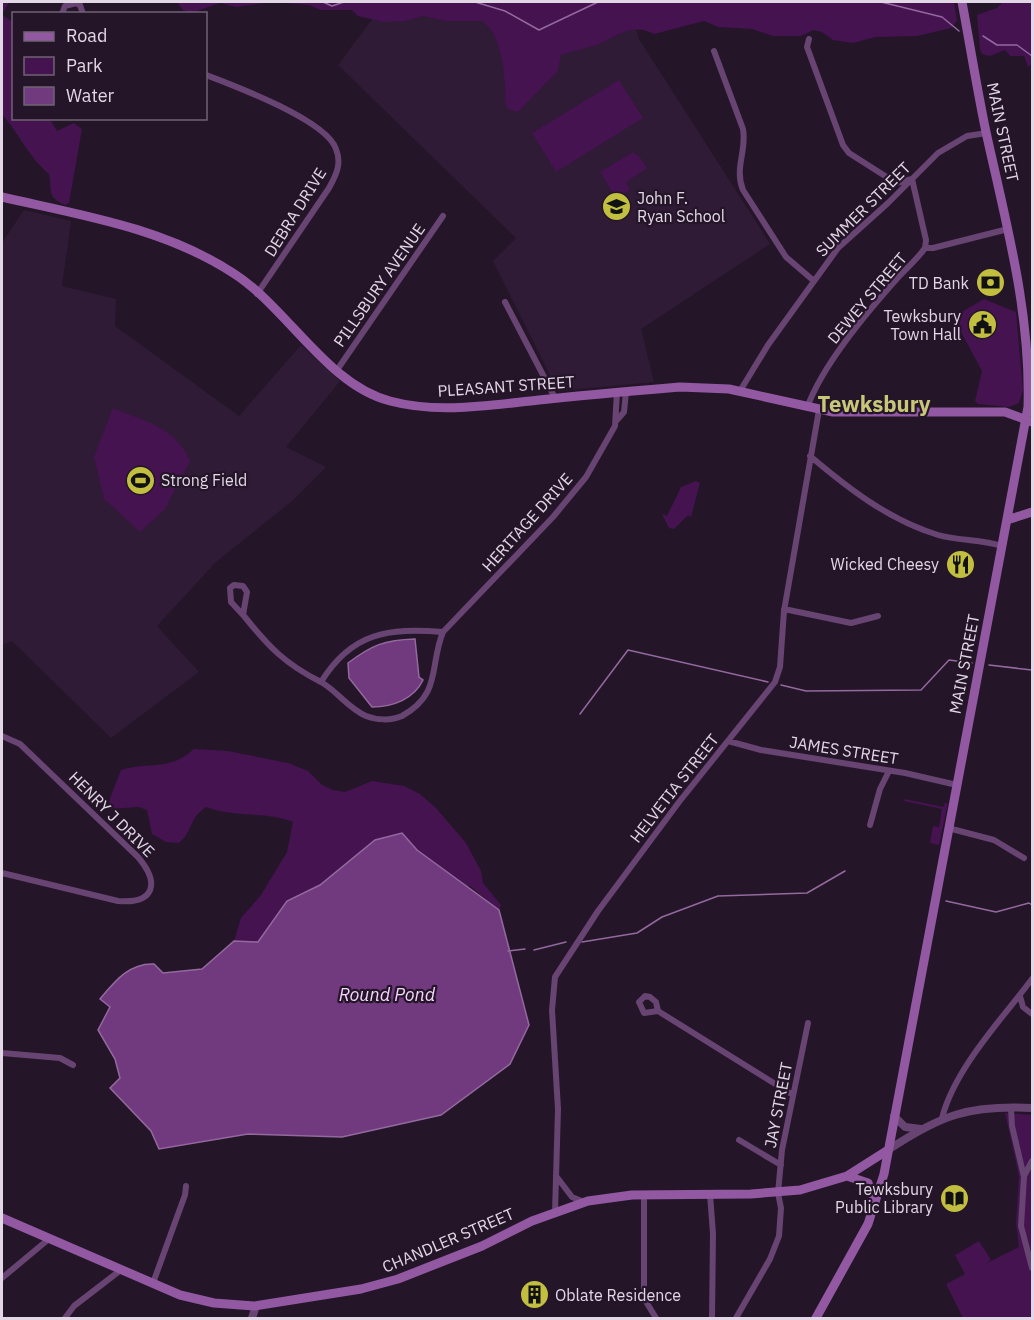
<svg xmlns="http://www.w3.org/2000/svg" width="1034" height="1320" viewBox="0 0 1034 1320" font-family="'IBM Plex Sans',sans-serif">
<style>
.built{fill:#2f1b35}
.green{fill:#441350}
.water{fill:#713a7f;stroke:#93699e;stroke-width:1.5}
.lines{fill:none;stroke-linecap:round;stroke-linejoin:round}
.stream{stroke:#93699e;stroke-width:1.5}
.minor{stroke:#674471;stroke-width:6}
.tertiary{stroke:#674471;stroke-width:8}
.secondary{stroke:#9259a2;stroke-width:9}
.labels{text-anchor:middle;stroke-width:4.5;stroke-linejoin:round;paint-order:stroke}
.street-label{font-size:16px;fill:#e2d7e5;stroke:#241529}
.poi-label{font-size:16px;fill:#e2d7e5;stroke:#241529;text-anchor:end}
.water-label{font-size:18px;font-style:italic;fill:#f4d5fc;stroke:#241529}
.district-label{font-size:22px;font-weight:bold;fill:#c8c779;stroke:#241529}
</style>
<rect width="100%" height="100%" fill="#241529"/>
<path class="built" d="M385,2h244l10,37 131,205 -129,85 13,53 -96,9 -65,-130 23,-23 -178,-173z
M24,210l47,11 -9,65 54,13 -1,27 124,90 62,-71 39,36 -54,66 40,20 -35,35 -75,60 -59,64 42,46 -88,66 -99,-97 -10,4v-402z"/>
<path class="green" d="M2,2h7l-7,13 11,7 1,96 36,1 7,12 17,-8 8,6 -13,74 -4,2c-18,-8 -13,-13 -16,-31 -21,-17 -29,-40 -47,-59z
M177,2h777l3,19 -6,7 -34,8 -41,1 -23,6 -20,-3 -11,-8 -9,-2 -12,6h-28l-21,-7 -34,-2 -14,-6 -50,13c-25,-13 -38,5 -61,12 -10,3 -21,5 -32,9l-3,16 -40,41 -10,-3c-5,-8 -2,-13 -3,-22 -1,-20 -5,-54 -23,-66h-36l-23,-5 -18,5 -21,1 -26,-6 -6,-6h-31l-12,-5 -36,-3 -37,5 -16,-4 -29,10 -8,-3z
M1003,2h29v62l-4,3 -4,-11h-14l-5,-6 -15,6 -8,-2 -2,-5 -3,-34 20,-7z
M619,80l24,38 -87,54 -24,-39z
M633,152l6,4 8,12 -21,14 4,8 -14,8 -16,-26z
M984,299l32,13 7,78 -4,13 -10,4 -31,-3 -3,-3 7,-30 -29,-54z
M113,408c32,13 64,20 77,53l-25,48 -25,23 -36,-33 -10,-42z
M696,481l4,2 -9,34 -3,-2 -14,14 -5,-1 -7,-14 5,2 14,-29z
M194,749l34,2 60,12 20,8 14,14 11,5 12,2 27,-11 32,5 16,8 16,14 30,35 15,28 2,12 18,22 -2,5 -29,-24 -212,56 -24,-1 7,-23 20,-23 26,-43 6,-30c-28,-11 -58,-4 -87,-15 -18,12 -12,23 -27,36l-13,-1 -14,-8 -5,-24 -8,-3 -30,2 1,-11 11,-28c30,-9 47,2 73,-21z
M905,799l38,8 2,-4h3l-9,42 -9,-2 3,-17 6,1 3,-18 -38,-8z
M1005,1113l27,2v203h-69l-17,-34 19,-10 -10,-19 24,-14 12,19 -6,4 34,-17 -3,-24 3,-47z"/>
<path class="water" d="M415,639l4,38 4,3c-9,19 -30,27 -51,27l-23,-29 -1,-15c24,-18 36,-23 67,-24z
M402,833l15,17 82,60 30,115 -19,39 -69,51 -99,22 -94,-3 -89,15 -8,-18 -41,-43 10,-10 -5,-19 -17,-29 12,-23 -10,-8c15,-18 29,-36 54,-35l9,9 39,-4 32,-28 24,1 29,-41 33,-16 55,-45z"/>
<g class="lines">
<path class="stream" d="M323,2l9,4 12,-4
M475,2l30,9 34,19 59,-28
M881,2l61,15 17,14
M983,36l14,9h20l15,11
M989,665l43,5
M781,685l25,6 115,-1 28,-30 23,3
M580,714l48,-64 140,32
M946,901l50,11 33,-9 3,2
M582,942l55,-9 25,-16 56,-21 89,-3 38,-22
M534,950l32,-8
M508,951l17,-2"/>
<path class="minor" d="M62,14l3,-8 11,-3 4,2 3,9
M809,39l-2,8 36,98 6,8 47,30 16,-4 14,61 -1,8
M714,51l29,78c4,22 -9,39 0,61l43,67 28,24
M206,75c29,11 120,45 130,74 6,15 0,26 -7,39l-72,106
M505,302l50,96
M337,370l106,-154
M740,391l28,-46 70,-97 50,-45 50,-50 29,-17 20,-3
M807,408c15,-42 57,-92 87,-126 10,-12 22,-21 31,-34h8l75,-19
M617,420l7,-8 2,-20
M810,456c39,33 79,64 128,79 21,6 44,4 64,11
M234,585l9,1 4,6 -4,23 -12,-13 -1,-14z
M784,609l67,14 27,-7
M244,616c25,31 41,48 77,66
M443,632c-14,34 -1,62 -41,84 -11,5 -26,4 -36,0 -18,-8 -29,-25 -45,-34 31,-50 67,-54 122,-50l110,-115 33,-40 29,-51 2,-34
M2,736l18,8 118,113c22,26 17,47 -20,44l-116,-28
M728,741l33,9 144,23 52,12
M870,825l10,-36 9,-18
M948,828l46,12 30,18
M1020,996l3,11 9,7
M658,1011l-14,2 -5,-11 6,-6 5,1 6,5 2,9 135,84
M2,1053l58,5 13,7
M1011,1108l1,18 12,51 -3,49 11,42
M942,1118c13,-50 60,-99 90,-139
M739,1140l42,25
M556,1176l16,21 12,5
M1024,1176l8,-15
M710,1194l3,40 -1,84
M644,1195v94l1,11 11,18
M555,1212l3,-103 -6,-99 3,-33 43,-66 81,-109 96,-120 5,-15 4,-56 35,-201
M2,1278l48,-40
M153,1283l32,-88 1,-9
M65,1318l9,-12 48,-37
M736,1318l34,-59 9,-23 2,-28 -3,-15 4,-43 26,-127"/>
<path class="tertiary" d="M894,1116l11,11 16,2
M888,1150c53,-35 80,-45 144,-42
M252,1318l4,-12"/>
<path class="secondary" d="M2,197c79,18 162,31 231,76 54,34 94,112 157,128 48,13 101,4 149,-1 47,-5 94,-9 141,-13l49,2 104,23h172l27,10
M1007,520l25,-8
M847,1176l21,7 7,18
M2,1218l178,77 34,8 40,3 107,-17 37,-10 84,-33 50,-25 56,-20 44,-6 119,-1 49,-4 47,-14 41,-26
M816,1318l52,-94 16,-50 144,-767c3,-94 -22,-184 -42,-275 -9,-43 -16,-87 -24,-130"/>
</g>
<defs>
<symbol id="school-disc" viewBox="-11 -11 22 22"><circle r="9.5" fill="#c1be40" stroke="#241529"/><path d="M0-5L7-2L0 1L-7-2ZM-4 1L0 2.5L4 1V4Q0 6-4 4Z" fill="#111"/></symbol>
<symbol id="bank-disc" viewBox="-11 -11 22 22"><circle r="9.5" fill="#c1be40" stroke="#241529"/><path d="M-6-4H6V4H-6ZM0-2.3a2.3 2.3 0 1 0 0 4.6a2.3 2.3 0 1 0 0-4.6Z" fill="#111"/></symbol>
<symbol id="civic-disc" viewBox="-11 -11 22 22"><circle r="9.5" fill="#c1be40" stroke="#241529"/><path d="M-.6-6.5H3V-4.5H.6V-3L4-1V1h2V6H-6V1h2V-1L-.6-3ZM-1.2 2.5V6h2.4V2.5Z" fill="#111"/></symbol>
<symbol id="stadium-disc" viewBox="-11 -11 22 22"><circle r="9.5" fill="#c1be40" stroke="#241529"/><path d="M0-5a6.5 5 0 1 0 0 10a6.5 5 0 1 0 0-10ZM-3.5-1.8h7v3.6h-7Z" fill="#111"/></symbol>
<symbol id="restaurant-disc" viewBox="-11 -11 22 22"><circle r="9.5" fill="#c1be40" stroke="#241529"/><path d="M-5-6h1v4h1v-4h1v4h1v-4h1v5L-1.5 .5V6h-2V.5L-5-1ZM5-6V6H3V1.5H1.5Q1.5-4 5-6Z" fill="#111"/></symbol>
<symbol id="library-disc" viewBox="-11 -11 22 22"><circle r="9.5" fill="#c1be40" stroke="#241529"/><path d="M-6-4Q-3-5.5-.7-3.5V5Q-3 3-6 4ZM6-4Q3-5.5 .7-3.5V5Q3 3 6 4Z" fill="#111"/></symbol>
<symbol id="building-disc" viewBox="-11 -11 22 22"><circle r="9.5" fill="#c1be40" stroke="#241529"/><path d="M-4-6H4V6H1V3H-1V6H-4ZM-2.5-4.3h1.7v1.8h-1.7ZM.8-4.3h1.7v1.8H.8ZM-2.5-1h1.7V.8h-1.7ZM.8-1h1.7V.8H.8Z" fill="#111"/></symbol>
</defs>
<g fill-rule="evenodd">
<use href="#school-disc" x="600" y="190" width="33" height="33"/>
<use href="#bank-disc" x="974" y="266" width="33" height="33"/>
<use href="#civic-disc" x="966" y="308" width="33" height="33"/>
<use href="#stadium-disc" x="124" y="464" width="33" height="33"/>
<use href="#restaurant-disc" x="944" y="548" width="33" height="33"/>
<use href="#library-disc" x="938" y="1182" width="33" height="33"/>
<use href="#building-disc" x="518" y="1278" width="33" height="33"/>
</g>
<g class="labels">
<g class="street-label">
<text transform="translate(1003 132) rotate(78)" y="6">MAIN STREET</text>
<text transform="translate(863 209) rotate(-45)" y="6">SUMMER STREET</text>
<text transform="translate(295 212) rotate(-58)" y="6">DEBRA DRIVE</text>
<text transform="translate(379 285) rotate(-55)" y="6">PILLSBURY AVENUE</text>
<text transform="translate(867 298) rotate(-50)" y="6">DEWEY STREET</text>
<text transform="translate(506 386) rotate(-4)" y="6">PLEASANT STREET</text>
<text transform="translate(527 522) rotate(-48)" y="6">HERITAGE DRIVE</text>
<text transform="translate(964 664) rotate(-79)" y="6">MAIN STREET</text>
<text transform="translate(844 750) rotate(9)" y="6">JAMES STREET</text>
<text transform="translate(674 788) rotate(-52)" y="6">HELVETIA STREET</text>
<text transform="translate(112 814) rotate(45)" y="6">HENRY J DRIVE</text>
<text transform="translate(778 1105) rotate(-79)" y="6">JAY STREET</text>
<text transform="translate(448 1240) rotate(-23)" y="6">CHANDLER STREET</text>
</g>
<g class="poi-label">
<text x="637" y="204" text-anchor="start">John F.<tspan x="637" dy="18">Ryan School</tspan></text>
<text x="969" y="289">TD Bank</text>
<text x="961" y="322">Tewksbury<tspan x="961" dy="18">Town Hall</tspan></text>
<text x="161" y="486" text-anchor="start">Strong Field</text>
<text x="939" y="570">Wicked Cheesy</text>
<text x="933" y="1195">Tewksbury<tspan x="933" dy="18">Public Library</tspan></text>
<text x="555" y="1301" text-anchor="start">Oblate Residence</text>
</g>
<g class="water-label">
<text x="387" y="1001">Round Pond</text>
</g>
<g class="district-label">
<text x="874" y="412">Tewksbury</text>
</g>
</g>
<rect width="1034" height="1320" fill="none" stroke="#e2d7e5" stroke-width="6"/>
<rect x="12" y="12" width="195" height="108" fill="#241529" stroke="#706374" stroke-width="1.5"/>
<rect x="24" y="32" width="30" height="9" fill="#9259a2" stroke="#706374" stroke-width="1.5"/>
<text x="66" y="42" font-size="18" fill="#e2d7e5">Road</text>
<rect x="24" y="57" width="30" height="18" fill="#441350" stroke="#706374" stroke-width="1.5"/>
<text x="66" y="72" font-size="18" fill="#e2d7e5">Park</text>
<rect x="24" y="87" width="30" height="18" fill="#713a7f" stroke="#706374" stroke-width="1.5"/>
<text x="66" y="102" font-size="18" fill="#e2d7e5">Water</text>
</svg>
